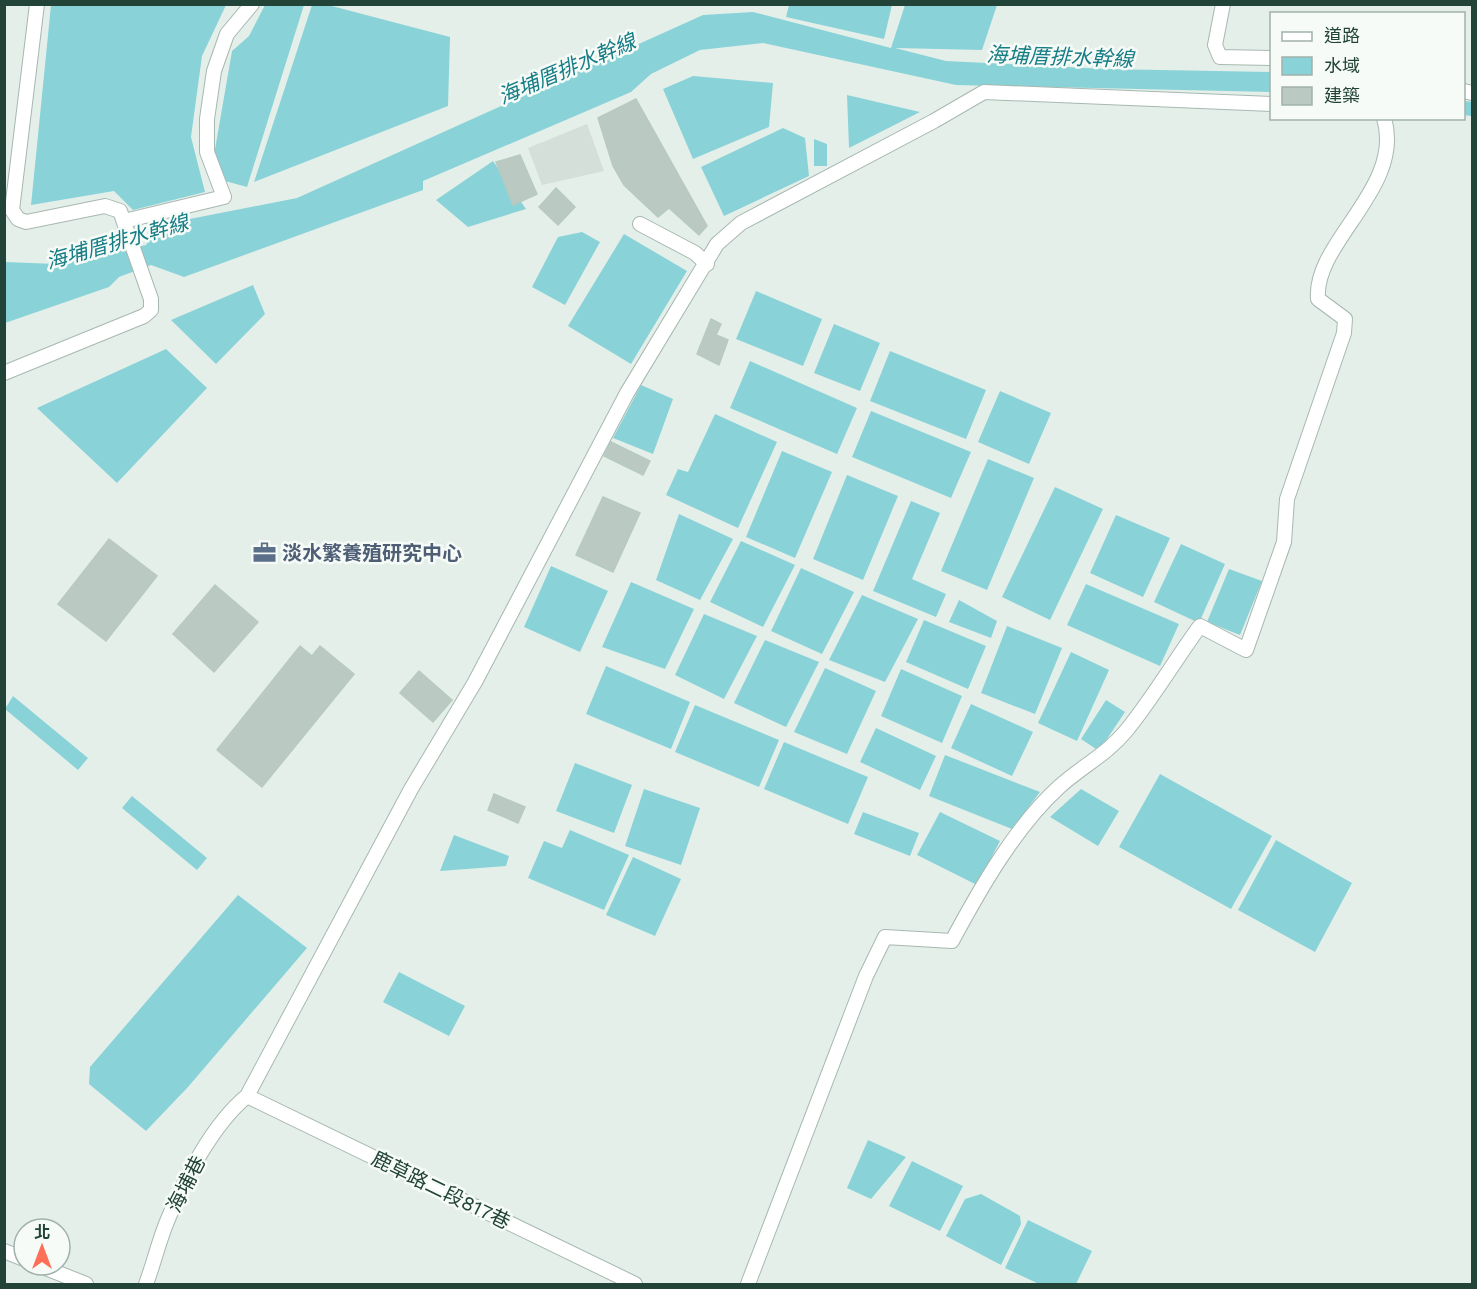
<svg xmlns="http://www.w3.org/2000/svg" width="1477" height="1289" viewBox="0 0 1477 1289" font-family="'Work Sans','Noto Sans TC',sans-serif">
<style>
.built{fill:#d3dfd8}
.water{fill:#89d3d8}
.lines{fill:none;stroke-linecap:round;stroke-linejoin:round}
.canal{stroke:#89d3d8;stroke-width:14}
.building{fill:#bacac2;stroke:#b7cac0;stroke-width:1.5}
.minor-casing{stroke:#a7b8b1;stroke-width:16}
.minor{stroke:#fff;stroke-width:14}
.labels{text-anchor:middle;stroke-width:5;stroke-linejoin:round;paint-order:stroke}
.service-label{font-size:20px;font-weight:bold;fill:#4e5e75;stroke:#f6fbf8;text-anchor:start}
.street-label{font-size:20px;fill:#224337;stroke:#f6fbf8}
.water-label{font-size:21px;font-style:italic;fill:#167d85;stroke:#f6fbf8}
</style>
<rect width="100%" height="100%" fill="#e5efea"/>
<path class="built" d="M587,124l17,47 -62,14 -14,-37z"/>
<path class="water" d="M51,5h175l-24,51 -11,81 14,55 -72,18 -19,-19 -83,14z
M265,5h39l-57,182 -22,-6 -11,-26 18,-104 17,-15z
M312,5h16l122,32 -2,69 -194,76z
M789,5v-1l103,1 -8,34 -98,-22z
M905,5h92l-15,45 -87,-2 51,13 160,8 165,3v20l-315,-7 -193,-42 -63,7 -49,24 -20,18 -208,89v9l-239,87 -33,-12 -32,12 -10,10 -104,36v-61l52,2 89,-19 13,-20 138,-27 406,-183 50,-3 138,36z
M693,76l80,7 -4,44 -76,32 -30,-70z
M847,95l73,17 -71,36z
M783,128l22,10 4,38 -85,40 -23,-49z
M814,139l13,5v22h-13z
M493,161l33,48 -58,18 -32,-27z
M582,232l18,10 -35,63 -33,-18 26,-50z
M624,234l63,37 -56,93 -63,-38z
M253,285l12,29 -49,50 -45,-44z
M756,291l66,28 -19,47 -67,-27z
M834,324l46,19 -20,48 -46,-18z
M166,349l41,39 -90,95 -80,-75z
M890,351l96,39 -20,49 -96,-38z
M750,361l107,47 -20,46 -107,-46z
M641,385l32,14 -20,55 -40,-16z
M1000,391l51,22 -22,51 -51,-22z
M871,411l100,41 -20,46 -99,-41z
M715,414l62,28 -39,86 -72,-33 12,-26 10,3z
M782,451l50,21 -37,86 -49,-21z
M988,459l46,19 -47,112 -46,-19z
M847,475l51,21 -35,84 -50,-21z
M1055,487l48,22 -53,111 -48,-23z
M911,501l29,12 -28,66 34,15 -10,23 -63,-26z
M679,514l54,25 -33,61 -44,-20z
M1116,515l54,23 -27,59 -53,-24z
M741,541l54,24 -32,62 -53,-25z
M1181,544l44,20 -26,59 -45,-21z
M551,566l57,25 -28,61 -56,-25z
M801,568l53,24 -32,62 -51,-23z
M1229,569l33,12 -22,54 -33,-13z
M631,582l63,27 -29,60 -63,-22z
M1086,584l93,40 -19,42 -93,-41z
M862,595l56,24 -33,63 -56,-22z
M959,600l38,21 -6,17 -42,-16z
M704,614l53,22 -33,63 -49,-24z
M924,620l62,26 -18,43 -62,-27z
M1007,626l55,22 -27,66 -54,-21z
M765,640l54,22 -33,65 -52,-24z
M1071,652l38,18 -32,71 -39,-18z
M606,666l84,36 -19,47 -85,-35z
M825,668l51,23 -29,63 -53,-22z
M901,669l61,27 -20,47 -61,-27z
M13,696l75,62 -10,12 -73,-61z
M1106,700l19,12 -26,39 -18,-12z
M971,704l62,28 -21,44 -61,-28z
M695,705l84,35 -20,47 -84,-35z
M876,728l60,28 -16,34 -60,-28z
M784,742l84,35 -20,47 -84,-35z
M945,755l95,37 -28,37 -83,-33z
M575,763l57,22 -18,48 -58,-22z
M1160,774l112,62 -41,73 -112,-62z
M644,789l56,19 -19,57 -56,-19z
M1081,789l38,22 -21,35 -48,-29z
M132,796l75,62 -10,12 -75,-62z
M863,812l56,21 -9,23 -56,-22z
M940,812l60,29 -23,44 -60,-30z
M570,830l59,25 -25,55 -76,-32 16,-37 18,7z
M454,835l55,21 -3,10 -66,5z
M1276,840l76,43 -37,69 -77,-42z
M633,857l48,22 -26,57 -49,-21z
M238,895l69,53 -119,139 -42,44 -57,-47 1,-17z
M399,972l66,34 -16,30 -66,-34z
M868,1140l38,17 -35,42 -24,-11z
M912,1161l51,25 -23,45 -51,-25z
M981,1194l39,22 1,8 -20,41 -55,-29 19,-37z
M1028,1220l64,31 -16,33h-37l-34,-16z"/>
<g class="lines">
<path class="canal" d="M1464,108l8,1"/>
</g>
<path class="building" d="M636,99l71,127 -8,9 -30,-27 -11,9 -34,-32 -11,-19 -15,-48z
M520,155l17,39 -24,11 -17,-43z
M556,188l19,19 -17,18 -19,-18z
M711,319l10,5 -5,11 12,5 -9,25 -22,-11z
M611,442l39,19 -7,14 -39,-19z
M603,497l37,16 -27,59 -37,-17z
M109,539l48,37 -51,65 -48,-37z
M215,585l43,37 -44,50 -41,-38z
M300,646l12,10 8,-10 34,28 -92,113 -45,-37z
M419,671l33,29 -19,22 -33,-29z
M494,794l31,13 -7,16 -30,-13z"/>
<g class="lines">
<defs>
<path id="minor" d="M1223,4l-8,41 5,12 52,1
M1464,91l8,2
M124,221l100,-24 -17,-45v-33l7,-48 13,-37 25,-30
M640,224l55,29 12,11
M4,373l140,-57 7,-6v-11l-31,-88 -15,-5 -79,16 -8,-3 -6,-9 25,-206
M247,1096l388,188
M4,1251l20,8
M38,1265l48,19
M146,1284c8,-21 13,-44 22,-65 17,-41 45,-95 79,-123l164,-307 64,-107 152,-289 90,-149 24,-21 193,-102 50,-29 288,12
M748,1284l118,-308 19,-39 67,4c28,-52 63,-114 107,-154 22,-20 48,-33 67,-56 27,-33 49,-71 74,-105l46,24 38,-108 3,-43 57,-166 1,-14 -27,-20c-5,-57 87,-111 66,-181"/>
</defs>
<use href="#minor" class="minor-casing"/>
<use href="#minor" class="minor"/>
</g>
<defs>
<symbol id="office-bare" viewBox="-9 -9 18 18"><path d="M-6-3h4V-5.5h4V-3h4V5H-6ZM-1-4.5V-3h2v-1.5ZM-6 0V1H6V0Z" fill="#5c6f8a" stroke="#f6fbf8" stroke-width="2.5" paint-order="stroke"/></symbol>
</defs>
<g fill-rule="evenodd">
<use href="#office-bare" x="248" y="536" width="33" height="33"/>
</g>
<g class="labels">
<g class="service-label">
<text x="282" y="560">淡水繁養殖研究中心</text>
</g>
<g class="street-label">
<text transform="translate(186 1184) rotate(-63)" y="7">海埔巷</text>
<text transform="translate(441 1190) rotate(26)" y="7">鹿草路二段817巷</text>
</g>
<g class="water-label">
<text transform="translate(1060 57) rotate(2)" y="7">海埔厝排水幹線</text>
<text transform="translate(567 69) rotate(-23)" y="7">海埔厝排水幹線</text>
<text transform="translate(117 242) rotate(-16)" y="7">海埔厝排水幹線</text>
</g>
</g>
<rect width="1477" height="1289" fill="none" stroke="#224337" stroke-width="12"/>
<rect x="1270" y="12" width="195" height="108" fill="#f6fbf8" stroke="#a1b1ab" stroke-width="1.5"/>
<rect x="1282" y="32" width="30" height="9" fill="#ffffff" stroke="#a1b1ab" stroke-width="1.5"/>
<text x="1324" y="42" font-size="18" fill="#224337">道路</text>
<rect x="1282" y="57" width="30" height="18" fill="#89d3d8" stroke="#a1b1ab" stroke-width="1.5"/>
<text x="1324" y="72" font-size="18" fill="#224337">水域</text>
<rect x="1282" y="87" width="30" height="18" fill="#bacac2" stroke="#a1b1ab" stroke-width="1.5"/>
<text x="1324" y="102" font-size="18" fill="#224337">建築</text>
<g transform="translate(42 1247)"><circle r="28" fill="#f6fbf8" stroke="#a1b1ab" stroke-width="1.5"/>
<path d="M0-4.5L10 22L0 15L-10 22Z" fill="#fd6f56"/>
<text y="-9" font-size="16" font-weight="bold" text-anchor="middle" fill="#224337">北</text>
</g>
</svg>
